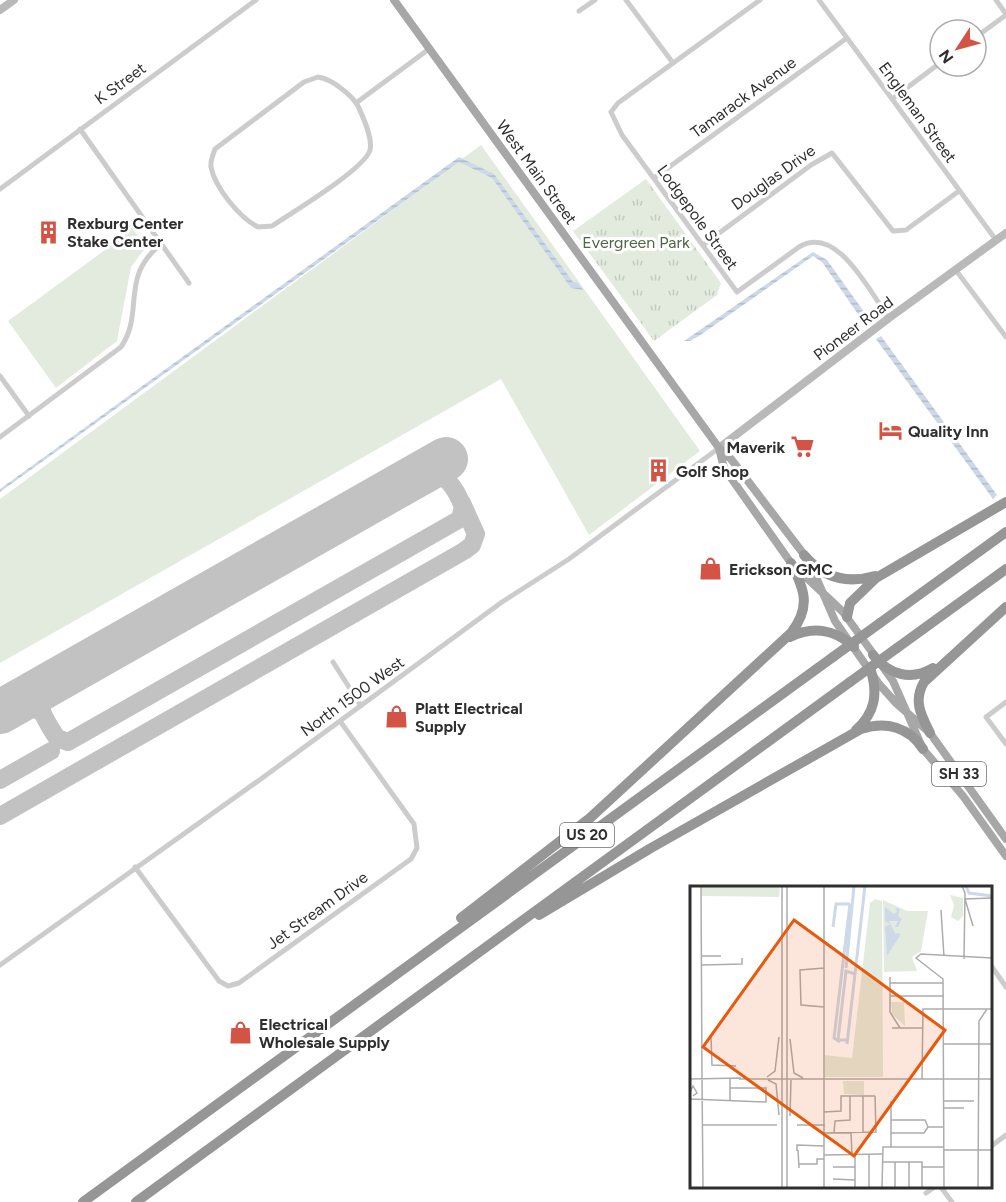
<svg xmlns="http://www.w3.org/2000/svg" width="1006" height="1202" viewBox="0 0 1006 1202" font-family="Figtree,sans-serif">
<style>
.grass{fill:#e3ebdf}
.park{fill:url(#park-tufts)}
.water{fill:url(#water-rules)}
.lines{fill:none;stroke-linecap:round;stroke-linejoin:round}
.taxiway{stroke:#c2c2c2;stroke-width:18}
.runway{stroke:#c2c2c2;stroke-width:44}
.street{stroke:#ccc;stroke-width:5}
.secondary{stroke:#b9b9b9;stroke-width:8}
.primary{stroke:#a7a7a7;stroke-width:8}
.highway{stroke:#969696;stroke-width:10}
.highway-bridge{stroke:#969696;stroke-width:10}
.labels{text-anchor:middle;stroke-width:6;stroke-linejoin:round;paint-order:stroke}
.shield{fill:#fff;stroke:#6d6d6d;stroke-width:1.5}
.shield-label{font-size:15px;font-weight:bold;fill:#2f2f2f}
.street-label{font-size:16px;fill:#2f2f2f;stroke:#fff}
.poi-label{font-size:16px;font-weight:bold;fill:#2f2f2f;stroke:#fff;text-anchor:start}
.park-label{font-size:16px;fill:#4c6741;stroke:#fff}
.inset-river{fill:none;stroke:#cdd9e9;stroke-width:3}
.inset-road{fill:none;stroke:#acacac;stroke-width:1.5}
.view{fill:#e8590c;fill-opacity:0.15;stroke:#e8590c;stroke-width:3}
.inset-edge{fill:none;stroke:#2f2f2f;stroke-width:3}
</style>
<defs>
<pattern id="park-tufts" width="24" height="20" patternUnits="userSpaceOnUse" patternTransform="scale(1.5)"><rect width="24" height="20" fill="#e3ebdf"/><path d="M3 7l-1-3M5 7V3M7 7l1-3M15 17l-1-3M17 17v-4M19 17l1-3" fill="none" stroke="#c3cac0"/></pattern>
<pattern id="water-rules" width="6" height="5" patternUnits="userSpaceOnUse" patternTransform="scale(1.5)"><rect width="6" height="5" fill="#cdd9e9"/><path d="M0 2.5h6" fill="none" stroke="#b0bbc8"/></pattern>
</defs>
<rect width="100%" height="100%" fill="#fff"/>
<path class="grass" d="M481,145l219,306 -111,84 -88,-156 -501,284v-164z
M130,225l16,22 -15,20 -14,74 -61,47 -48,-67 112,-82 -1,-6z"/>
<path class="park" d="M646,179l75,104 -4,12 -63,46 -81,-110z"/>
<path class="water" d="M459,157l35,17 79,108 5,1 5,7 -12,-2 -79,-110 -33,-16 -459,330v-3z
M813,252l14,8 40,56 -5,4 -40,-58 -9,-6 -114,80 -9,5h-6z
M881,336l116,159 -4,4 -117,-160z"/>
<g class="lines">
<path class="taxiway" d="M49,684c-18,18 -3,37 8,54l11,4 392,-223 3,-12c-7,-18 -17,-36 -39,-35
M11,705l16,-2 15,10
M0,780l51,-29
M0,816l464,-265 8,-6 4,-11 -14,-31"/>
<path class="runway" d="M0,712l446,-253"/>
<path class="street" d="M626,0l47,63
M819,0l177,240
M996,0l10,14
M579,11l16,-11
M976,37l30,-22
M318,77c14,2 34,18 40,29 5,11 15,32 12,44 -5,19 -79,63 -98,76l-14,1c-18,-9 -43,-39 -47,-60 -1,-6 2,-12 4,-18l89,-67z
M892,99l48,-36
M356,103l73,-54
M611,112l11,23 115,157 62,-45c38,-23 70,44 90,71
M611,112l7,-9 142,-103
M80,129l109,154
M654,178l193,-140
M0,189l256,-189
M703,245l108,-80 21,-12 61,78 13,-1 53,-39
M955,269l51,68
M0,376l29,40
M0,437l121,-90c24,-35 -2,-69 40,-103
M333,662l28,44
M1006,702l-20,15 20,27
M135,867l84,114 9,5 11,-3 172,-124 6,-11 -3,-24 -74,-103
M990,964l16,23
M0,965l265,-189 237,-174 67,-43 150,-111
M990,1147l16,-12
M940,1186l12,16
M926,1193l10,-7"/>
<path class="secondary" d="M0,10l14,-10
M719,448l170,-130 117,-85"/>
<path class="primary" d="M394,0l325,448 12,11 78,102 26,60 44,63 17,19 34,30 76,106
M719,448l5,20 67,95 52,49 50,69 30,68 40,47 43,60"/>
<path class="highway" d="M804,555c19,23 43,29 71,21
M847,617l3,-14 26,-25 130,-76
M880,623l126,-91
M790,637c23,-11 45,-8 64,10
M897,648l109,-79
M873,655c16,20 38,26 60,13
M856,730c19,-17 22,-36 15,-59
M930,733c-9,-18 -17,-32 -6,-51l82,-75
M539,915l112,-67 210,-119c25,-8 48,-2 62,20
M461,918l129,-100 201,-185c20,-26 14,-43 0,-70
M83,1202l750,-545
M136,1202l714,-520"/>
<path class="highway-bridge" d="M833,657l47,-34
M850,682l47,-34"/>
</g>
<defs>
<symbol id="building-bare" viewBox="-9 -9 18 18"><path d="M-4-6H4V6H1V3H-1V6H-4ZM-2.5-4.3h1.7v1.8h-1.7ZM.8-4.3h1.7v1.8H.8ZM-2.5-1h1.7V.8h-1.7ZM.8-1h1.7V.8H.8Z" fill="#d35445" stroke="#fff" stroke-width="2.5" paint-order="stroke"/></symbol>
<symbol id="hotel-bare" viewBox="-9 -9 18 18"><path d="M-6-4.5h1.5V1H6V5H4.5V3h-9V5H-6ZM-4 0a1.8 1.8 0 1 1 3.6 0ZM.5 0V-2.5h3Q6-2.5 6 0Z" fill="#d35445" stroke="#fff" stroke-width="2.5" paint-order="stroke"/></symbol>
<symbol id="supermarket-bare" viewBox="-9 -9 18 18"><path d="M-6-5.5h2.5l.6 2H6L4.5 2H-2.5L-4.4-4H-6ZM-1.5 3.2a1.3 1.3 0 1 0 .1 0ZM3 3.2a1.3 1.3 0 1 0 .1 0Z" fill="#d35445" stroke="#fff" stroke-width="2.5" paint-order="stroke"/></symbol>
<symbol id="shop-bare" viewBox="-9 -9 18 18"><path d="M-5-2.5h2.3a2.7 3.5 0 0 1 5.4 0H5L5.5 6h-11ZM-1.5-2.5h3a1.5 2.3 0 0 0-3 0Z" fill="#d35445" stroke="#fff" stroke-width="2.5" paint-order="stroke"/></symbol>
</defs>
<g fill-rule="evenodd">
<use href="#building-bare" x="32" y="216" width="33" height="33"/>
<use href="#hotel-bare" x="874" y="414" width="33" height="33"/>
<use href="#supermarket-bare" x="786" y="430" width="33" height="33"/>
<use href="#building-bare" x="642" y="454" width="33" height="33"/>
<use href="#shop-bare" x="694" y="552" width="33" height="33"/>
<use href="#shop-bare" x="380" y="700" width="33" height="33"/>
<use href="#shop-bare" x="224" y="1016" width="33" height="33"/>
</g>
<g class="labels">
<g class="shield">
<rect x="932" y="762" width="54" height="24" rx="4.5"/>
<rect x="560" y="823" width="54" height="24" rx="4.5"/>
</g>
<g class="shield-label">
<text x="959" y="779">SH 33</text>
<text x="587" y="840">US 20</text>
</g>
<g class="street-label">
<text transform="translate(120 83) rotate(-36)" y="6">K Street</text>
<text transform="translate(743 97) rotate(-36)" y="6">Tamarack Avenue</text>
<text transform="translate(918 112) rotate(54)" y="6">Engleman Street</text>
<text transform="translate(537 172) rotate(54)" y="6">West Main Street</text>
<text transform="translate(773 177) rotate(-36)" y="6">Douglas Drive</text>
<text transform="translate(698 217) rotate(54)" y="6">Lodgepole Street</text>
<text transform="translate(853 328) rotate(-37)" y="6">Pioneer Road</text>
<text transform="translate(352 696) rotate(-36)" y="6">North 1500 West</text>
<text transform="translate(317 910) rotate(-36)" y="6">Jet Stream Drive</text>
</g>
<g class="poi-label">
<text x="67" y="229">Rexburg Center<tspan x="67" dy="18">Stake Center</tspan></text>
<text x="908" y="437">Quality Inn</text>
<text x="785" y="453" text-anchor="end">Maverik</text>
<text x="676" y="477">Golf Shop</text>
<text x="729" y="575">Erickson GMC</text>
<text x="415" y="714">Platt Electrical<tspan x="415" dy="18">Supply</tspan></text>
<text x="259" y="1030">Electrical<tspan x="259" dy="18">Wholesale Supply</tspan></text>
</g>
<g class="park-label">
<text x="636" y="248">Evergreen Park</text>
</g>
</g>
<g transform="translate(690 886)">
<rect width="302" height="302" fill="#fff"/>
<path d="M12,0h78l-1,11 -77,-1zM185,13l7,2 1,176h-58l-1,-22 28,3 18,-155zM201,116h13l1,24 -13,-12z" fill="#e3ebdf"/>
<path d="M260,9l13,3v18l-5,5 -7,-4 3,-12zM193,14l24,11h21l-7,40 -9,6 5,14 -33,1zM153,195h21v14l-20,-1z" fill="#e3ebdf"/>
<path d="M195,21l9,7 3,-2 -2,-4 5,1 -2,7 4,3 -4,8h-3l3,-6h-9l6,12 6,1 -14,22 -2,-29 5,-3 -5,-3z" fill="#cdd9e9"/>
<path class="inset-river" d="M276,0l3,7 23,3M143,41l3,-23h14M156,82l8,-82M157,154h-9l8,-69 9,3M150,156l-6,-4 16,-134M157,158l18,-158"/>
<path class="inset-road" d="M11,0l1,193M272,0l3,7 -1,66M251,24l3,47M283,40l-8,-27 27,-1M12,70h19M12,79l40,-1v-6M200,91v35l10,16M200,97h53M200,110h54M134,121l-23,-2 -1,-35 24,-2M202,142h30M21,151l1,28 24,1M100,153l4,34 9,5M254,158h48M77,191l8,-6 4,-34M0,193l51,-1M12,193l1,108M40,193v22M49,193h253M232,193l1,-70h69M78,194l8,4 3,31M0,206l3,-6 4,7 -4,3M0,213l76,3v-14h-36M201,215v46M254,215h30M254,222h20M134,226l17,-1v-15h34M100,230l1,-36M201,234h34l3,7M13,239h74M107,239h28M134,247l52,-1 -1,-36M144,247l1,-12 15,-1v-24M161,247l1,22M173,247v-37M201,247h33l4,-6h16M108,264l1,18M254,264h48M107,265v-6l27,1M134,269l58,-1M179,269v32M192,276h40v25M205,276v25M219,276v25M109,278h18v-5h7M143,281h22M232,281h22M143,293l22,1M92,301v-301M97,301v-301M134,301v-301M165,301v-32M192,301l1,-40h61M254,301l-1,-208 -27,-21 5,-4 71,4M288,301l1,-166 8,-12"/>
<path class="view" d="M104,34l151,110 -91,126 -151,-109z"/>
<rect width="302" height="302" class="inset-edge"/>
</g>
<g transform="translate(958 48) rotate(234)"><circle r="28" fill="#ffffff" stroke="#acacac" stroke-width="1.5"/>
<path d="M0-4.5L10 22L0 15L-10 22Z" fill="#d35445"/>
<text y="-9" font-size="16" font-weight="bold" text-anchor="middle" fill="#2f2f2f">N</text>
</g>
</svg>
